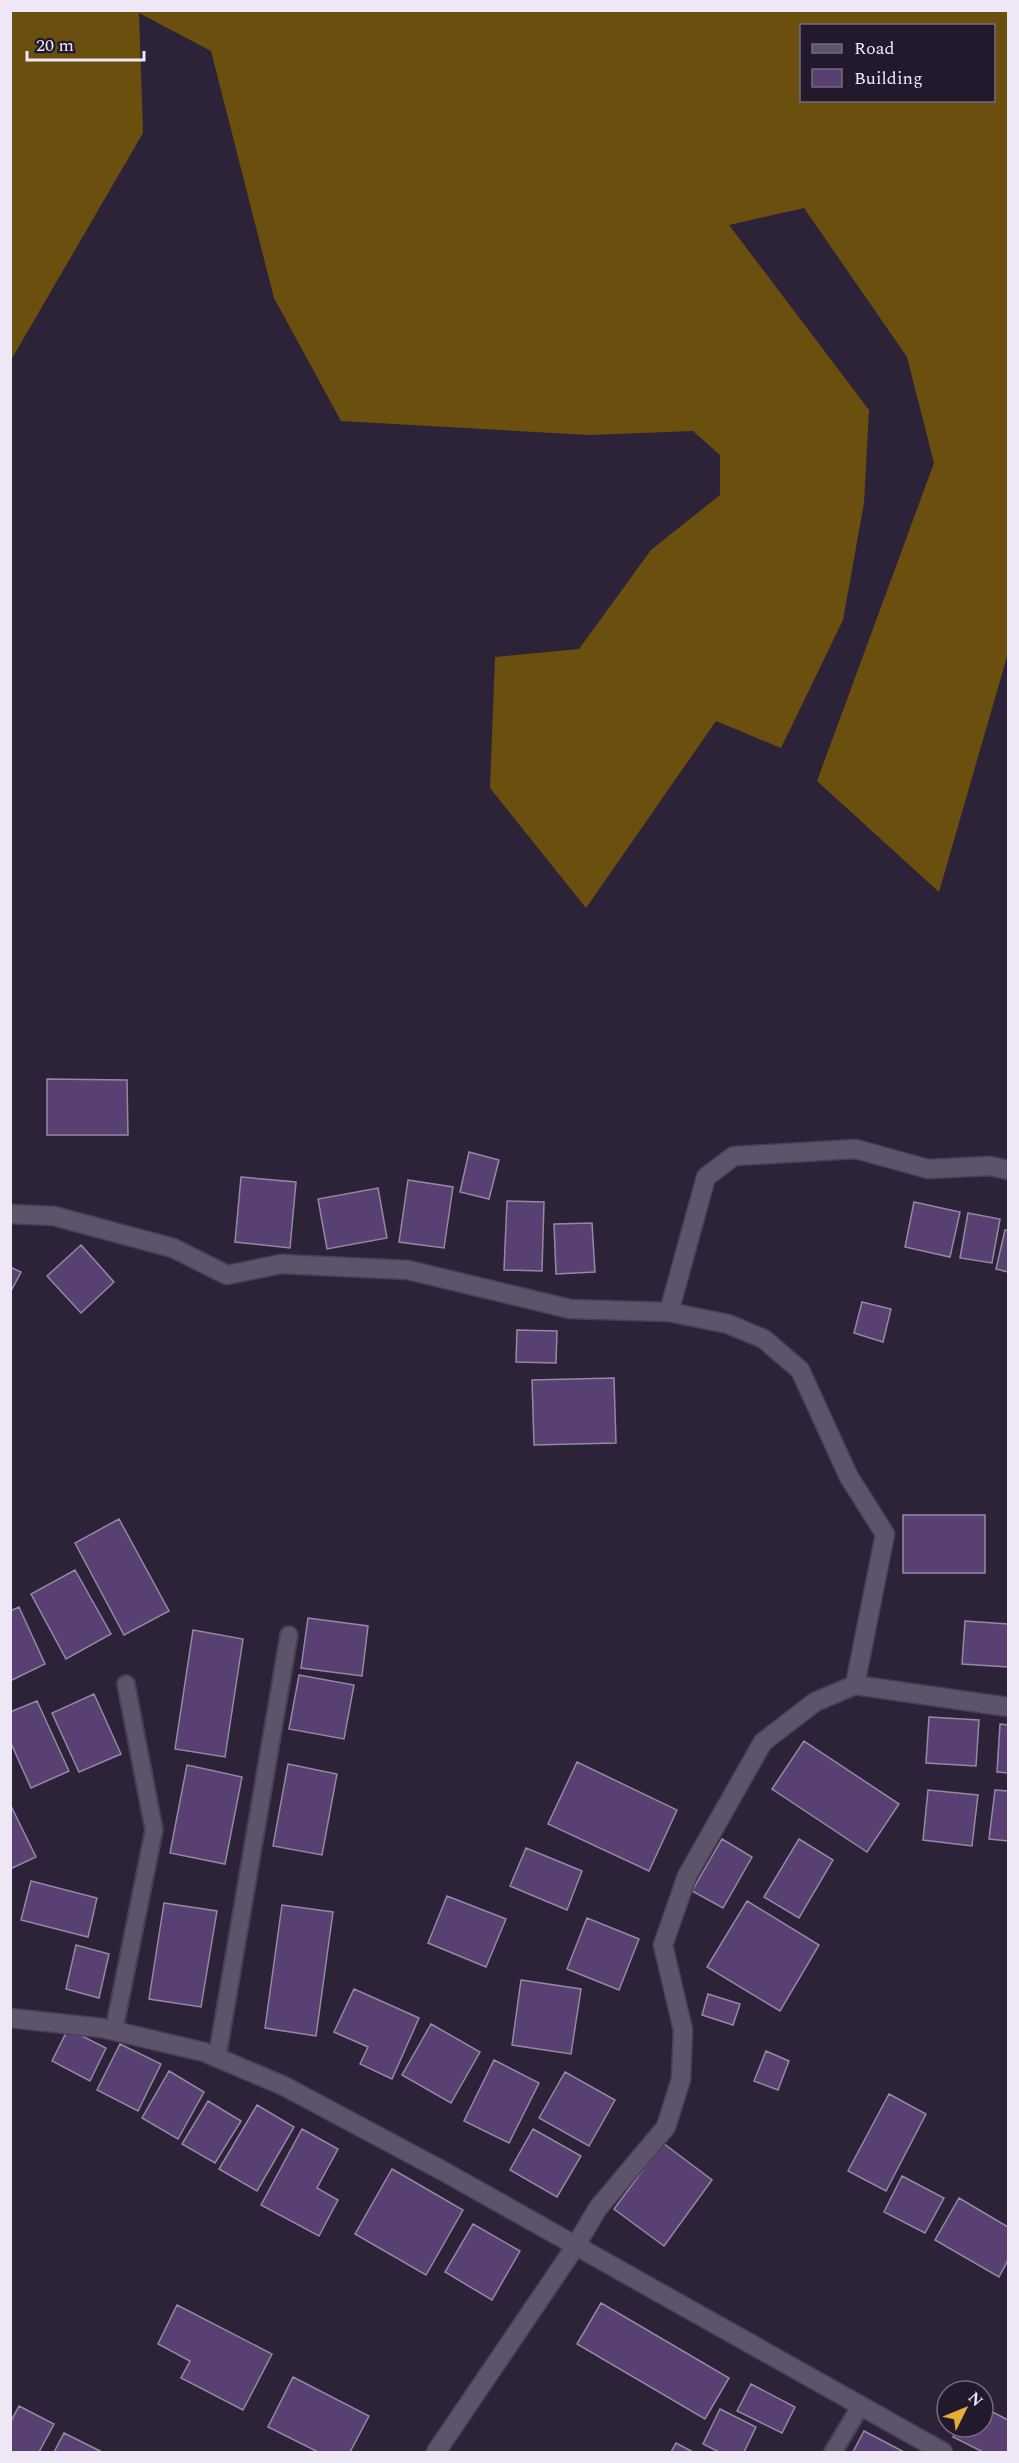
<svg xmlns="http://www.w3.org/2000/svg" width="1019" height="2463" viewBox="0 0 1019 2463" font-family="Spectral,serif">
<style>
.forest{fill:#6b4f0f;fill-rule:evenodd}
.building{fill:#584072;stroke:#9489a3;stroke-width:1.5}
.lines{fill:none;stroke-linecap:round;stroke-linejoin:round}
.lane-casing{stroke:#494053;stroke-width:20}
.street-casing{stroke:#494053;stroke-width:21}
.lane{stroke:#5d536b;stroke-width:16}
.street{stroke:#5d536b;stroke-width:18}
</style>
<rect width="100%" height="100%" fill="#2c2338"/>
<path class="forest" d="M11,10l997,1v642l-69,239 -122,-111 117,-318 -27,-106 -103,-149 -75,17 140,185 -5,93 -21,117 -62,128 -65,-27 -130,187 -96,-120 5,-131 84,-8 72,-99 69,-55v-40l-27,-24 -104,4 -248,-14 -67,-123 -63,-247 -72,-38 4,120 -132,227zM802,26h192v74h-192z"/>
<path class="building" d="M47,1079l80,1 1,55h-81z
M469,1152l30,8 -10,39 -29,-7z
M241,1177l55,5 -6,66 -55,-6z
M408,1180l45,7 -9,61 -45,-6z
M378,1188l9,50 -60,11 -9,-50z
M507,1201l37,1 -2,69 -38,-1z
M914,1202l46,10 -10,45 -45,-10z
M968,1213l32,6 -8,44 -32,-5z
M592,1223l3,49 -39,2 -2,-50z
M1005,1230h3v42l-12,-3z
M81,1245l33,37 -33,31 -34,-37z
M10,1267l11,5 -11,21z
M862,1302l29,7 -8,33 -29,-9z
M517,1330l40,1 -1,32 -40,-1z
M614,1378l2,65 -82,2 -2,-65z
M903,1515h82v58h-82z
M119,1519l50,92 -45,24 -49,-92z
M75,1570l36,64 -45,25 -35,-65z
M19,1607l26,57 -35,17v-70z
M308,1618l60,8 -6,50 -61,-8z
M965,1621l43,3v43l-46,-3z
M193,1630l50,9 -18,118 -50,-8z
M299,1675l55,10 -10,54 -55,-10z
M94,1694l27,60 -42,18 -27,-59z
M37,1701l32,70 -38,17 -21,-47v-29z
M929,1717l50,3 -3,46 -50,-3z
M1000,1724l8,1v48l-11,-1z
M804,1741l95,63 -32,48 -95,-63z
M577,1762l100,48 -28,61 -101,-47z
M288,1764l49,10 -15,81 -49,-9z
M187,1765l55,12 -17,87 -55,-11z
M928,1790l50,5 -6,51 -49,-6z
M995,1790l13,1v50l-19,-2z
M10,1804l26,53 -26,12z
M722,1839l30,18 -29,51 -31,-17z
M799,1839l34,21 -34,58 -35,-21z
M526,1848l56,23 -15,39 -57,-24z
M31,1881l66,17 -9,39 -67,-17z
M447,1896l59,23 -20,48 -58,-24z
M747,1901l72,44 -39,66 -73,-44z
M164,1903l53,8 -16,96 -52,-8z
M282,1905l51,7 -17,124 -51,-8z
M587,1918l52,21 -20,51 -52,-21z
M76,1945l33,9 -10,44 -33,-9z
M521,1980l60,9 -10,65 -59,-9z
M354,1989l65,29 -27,61 -32,-15 8,-17 -34,-15z
M708,1994l32,10 -7,21 -31,-10z
M431,2024l49,28 -29,51 -49,-28z
M68,2029l38,19 -16,33 -38,-20z
M120,2044l41,20 -23,47 -41,-21z
M766,2051l23,10 -11,29 -24,-9z
M494,2060l45,23 -30,60 -45,-22z
M169,2071l35,21 -26,47 -36,-21z
M565,2072l50,28 -26,46 -50,-28z
M889,2094l37,20 -40,77 -38,-20z
M208,2101l33,20 -26,42 -33,-19z
M257,2105l37,22 -37,64 -38,-22z
M302,2129l36,20 -21,39 21,12 -19,36 -58,-31z
M533,2129l48,27 -24,41 -47,-27z
M663,2143l49,37 -48,66 -50,-37z
M392,2169l71,41 -37,65 -71,-41z
M902,2176l42,22 -19,35 -41,-21z
M959,2198l49,29v33l-9,17 -64,-37z
M473,2224l47,27 -28,49 -47,-28z
M601,2303l128,75 -24,41 -128,-75z
M177,2305l95,49 -29,56 -62,-32 9,-17 -32,-17z
M293,2377l76,39 -19,36h-32l-50,-25z
M751,2384l44,23 -13,26 -45,-22z
M19,2406l35,18 -15,28h-29v-29z
M983,2407l25,13v32h-25l-30,-15 5,-10h25z
M720,2409l36,18 -12,25h-25l-16,-8z
M864,2431l40,21h-51z
M64,2433l38,19h-48z
M676,2443l17,9h-22z"/>
<g class="lines">
<defs>
<path id="lane" d="M114,2030l40,-200 -28,-146
M217,2058l72,-423
M833,2452l27,-45"/>
<path id="street" d="M10,1214l44,2 119,32 54,27 54,-11 127,6 162,39 99,3 59,12 36,15 36,31 49,107 36,57 -30,151
M669,1312l37,-135 28,-21 122,-7 72,20 62,-3 18,4
M10,2018l92,10 102,24 80,34 159,85 500,281
M436,2452l139,-205 23,-39 68,-81 15,-48 2,-49 -20,-85 24,-69 76,-134 52,-40 40,-17 153,22"/>
</defs>
<use href="#lane" class="lane-casing"/>
<use href="#street" class="street-casing"/>
<use href="#lane" class="lane"/>
<use href="#street" class="street"/>
</g>
<rect width="1019" height="2463" fill="none" stroke="#eee8f6" stroke-width="24"/>
<rect x="800" y="24" width="195" height="78" fill="#22192d" stroke="#746c7d" stroke-width="1.5"/>
<rect x="812" y="44" width="30" height="9" fill="#5d536b" stroke="#746c7d" stroke-width="1.5"/>
<text x="854" y="54" font-size="18" fill="#eee8f6">Road</text>
<rect x="812" y="69" width="30" height="18" fill="#584072" stroke="#746c7d" stroke-width="1.5"/>
<text x="854" y="84" font-size="18" fill="#eee8f6">Building</text>
<g transform="translate(965 2409) rotate(47)"><circle r="28" fill="#22192d" stroke="#746c7d" stroke-width="1.5"/>
<path d="M0-4.5L10 22L0 15L-10 22Z" fill="#e3ae35"/>
<text y="-9" font-size="16" font-weight="bold" text-anchor="middle" fill="#eee8f6">N</text>
</g>
<path d="M27 51v9h117v-9" fill="none" stroke="#eee8f6" stroke-width="3"/>
<text x="36" y="51" font-size="18" fill="#eee8f6" stroke="#22192d" stroke-width="4.5" paint-order="stroke">20 m</text>
</svg>
